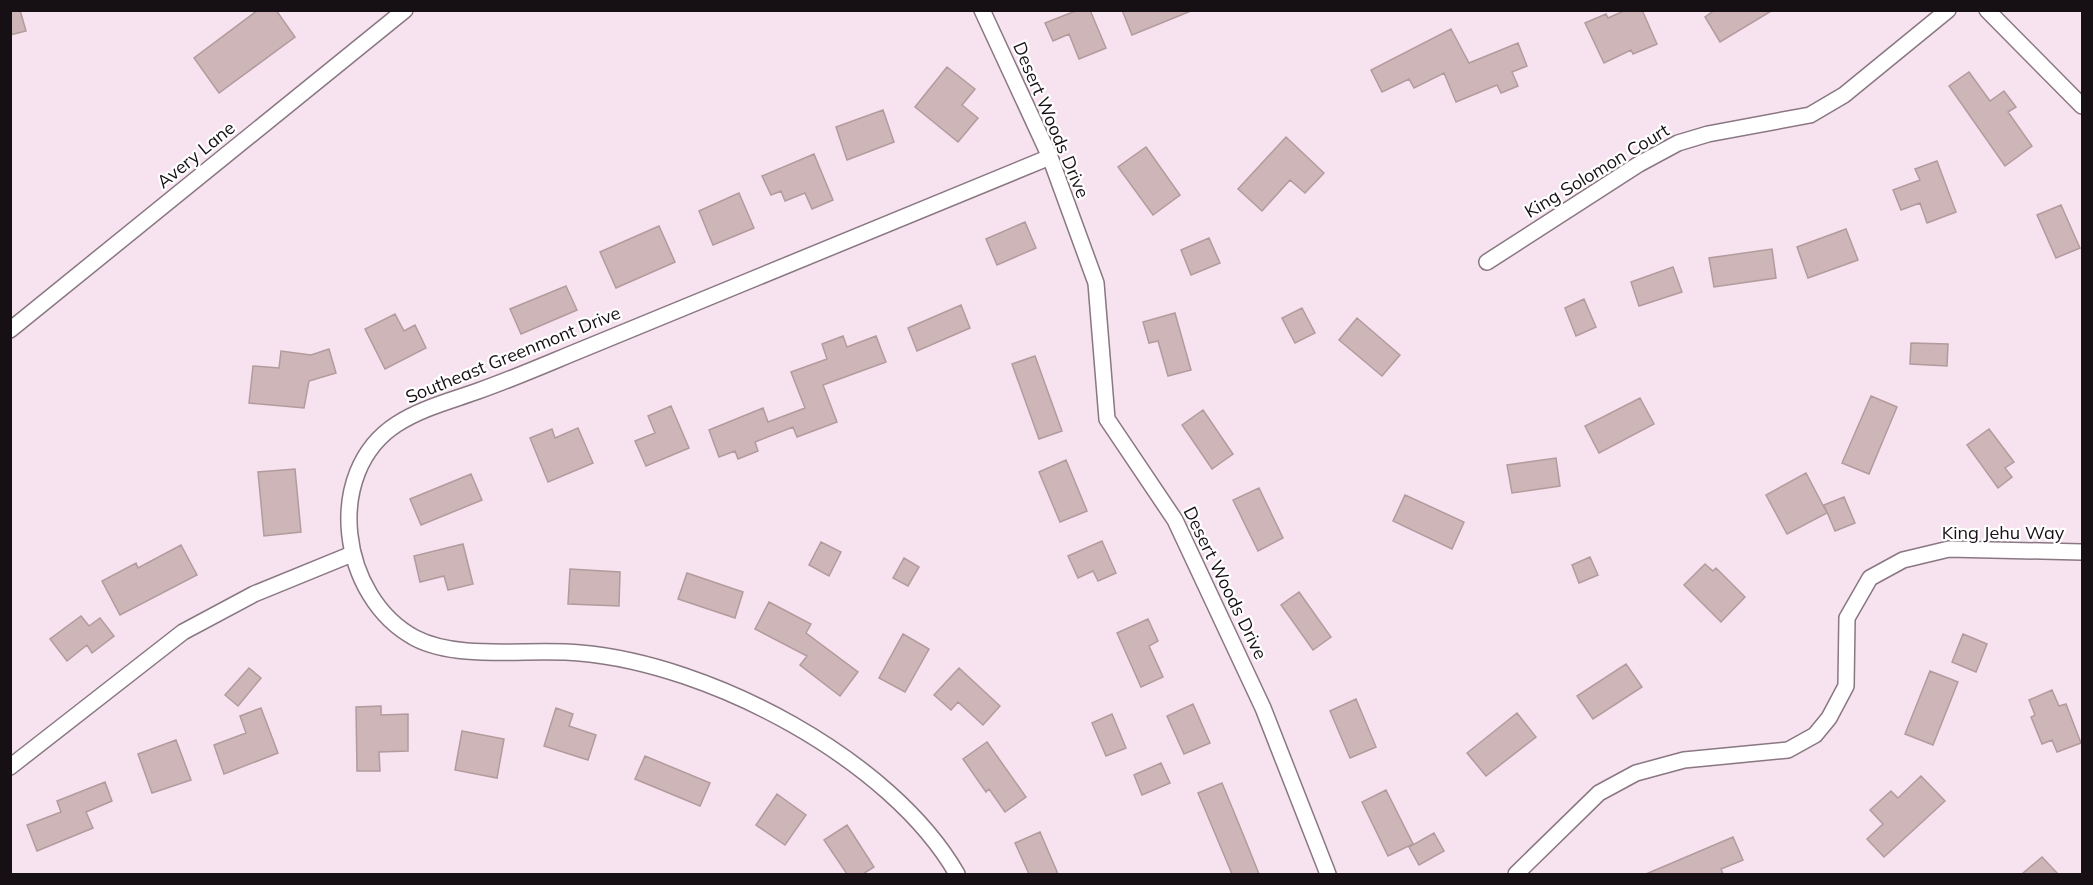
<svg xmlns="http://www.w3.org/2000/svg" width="2093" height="885" viewBox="0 0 2093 885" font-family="Mulish,sans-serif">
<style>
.building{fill:#ceb5b8;stroke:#b39b9d;stroke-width:1.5}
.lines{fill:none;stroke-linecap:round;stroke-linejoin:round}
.street-casing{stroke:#897782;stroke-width:18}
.street{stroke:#fff;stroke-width:15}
.labels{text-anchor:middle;stroke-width:4.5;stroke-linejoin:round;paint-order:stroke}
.street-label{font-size:18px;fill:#161014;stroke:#fff}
</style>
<rect width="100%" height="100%" fill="#f7e2ef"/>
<path class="building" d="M10,10h10l6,21 -16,4z
M258,10h18l19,27 -76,56 -25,-35z
M1078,10h12l16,38 -27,11 -10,-25 -16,7 -8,-18z
M1122,10h69v1l-59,24z
M1626,10h16l15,34 -24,10 -2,-4 -27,13 -19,-40 21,-9 2,4z
M1715,10h58l-53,32 -15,-25z
M1451,29l18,34 49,-20 9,23 -15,6 6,14 -17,7 -4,-8 -41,17 -12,-29 -30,15 -5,-9 -27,13 -11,-22z
M947,67l28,22 -13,16 16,13 -20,24 -43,-35z
M1969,72l21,29 14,-10 12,16 -8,5 24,34 -27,20 -56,-80z
M883,110l11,32 -47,18 -11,-33z
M1286,137l38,36 -19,20 -15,-13 -28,31 -24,-22z
M1146,147l34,48 -27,20 -35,-48z
M814,154l19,46 -21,9 -7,-16 -20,8 -4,-10 -10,4 -9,-19z
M1937,161l19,51 -29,11 -7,-20 -19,7 -8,-20 27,-10 -5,-11z
M739,193l15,35 -41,17 -14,-34z
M2061,205l19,43 -24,10 -19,-43z
M1025,222l11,26 -39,17 -11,-26z
M659,226l16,36 -59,26 -16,-36z
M1846,229l12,31 -50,18 -11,-31z
M1209,238l11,25 -29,12 -10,-25z
M1772,249l4,29 -62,9 -5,-29z
M1673,267l9,25 -43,14 -8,-24z
M566,286l11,24 -56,24 -11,-25z
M1584,299l12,28 -20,9 -11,-28z
M961,305l9,23 -53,23 -9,-23z
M1302,308l13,25 -20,10 -13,-25z
M1175,313l16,57 -23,6 -10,-35 -9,2 -6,-21z
M395,314l9,17 11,-6 11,23 -41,21 -20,-40z
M1357,318l43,37 -18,21 -43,-36z
M843,336l4,11 29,-11 10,26 -63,23 14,37 -40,15 -4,-10 -38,15 3,9 -20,8 -3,-8 -16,6 -10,-27 54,-22 5,14 37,-14 -14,-36 36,-13 -5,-15z
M1911,343l37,1 -1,22 -37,-2z
M329,349l7,24 -27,8 -5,27 -55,-5 4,-37 26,2 2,-17 30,4z
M1035,356l27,75 -23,8 -27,-75z
M1871,396l26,11 -28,67 -27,-11z
M1640,398l14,26 -55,29 -14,-27z
M671,406l18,42 -43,18 -11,-25 20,-8 -7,-17z
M1203,410l30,44 -21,15 -30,-44z
M578,428l15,35 -45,19 -18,-44 22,-9 3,9z
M1989,429l25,33 -9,6 7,9 -14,11 -31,-43z
M1556,458l4,28 -48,7 -5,-28z
M1066,460l21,51 -27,11 -21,-50z
M295,469l6,63 -37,4 -6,-64z
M1806,473l21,40 -40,21 -21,-39z
M471,474l11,26 -61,25 -11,-26z
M1259,488l24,50 -25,13 -25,-51z
M1405,495l59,27 -12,27 -59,-28z
M1844,497l11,26 -20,8 -11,-26z
M1102,541l14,32 -18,8 -5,-10 -15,7 -10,-22z
M821,542l20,10 -12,24 -20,-11z
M463,544l10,40 -25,6 -4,-14 -24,6 -6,-26z
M181,545l16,30 -77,40 -18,-34 34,-18 2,5z
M1590,557l8,18 -19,8 -7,-18z
M904,558l15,9 -11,19 -15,-8z
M1705,564l8,7 3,-3 29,29 -24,25 -37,-37z
M570,569l50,3 -1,34 -51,-2z
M687,573l56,19 -8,26 -57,-19z
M1299,592l32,45 -18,13 -32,-45z
M769,602l42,22 -5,9 52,39 -18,24 -40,-31 7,-9 -52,-27z
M81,616l8,10 11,-8 14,18 -22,17 -5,-8 -20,16 -17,-22z
M1148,619l10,22 -9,5 14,31 -22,10 -24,-54z
M903,634l26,15 -24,43 -26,-14z
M1963,634l24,10 -11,28 -24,-10z
M1626,664l16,23 -49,32 -16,-23z
M249,668l12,10 -23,28 -13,-11z
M959,668l41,38 -17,19 -25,-23 -7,8 -17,-15z
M1930,671l28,11 -25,63 -28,-11z
M2052,690l7,16 7,-2 15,39 -24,9 -5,-12 -10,4 -11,-27 4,-2 -6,-15z
M1356,699l20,48 -26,11 -20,-47z
M1193,704l17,39 -26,11 -17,-38z
M381,706v9l27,-1v37l-29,1 1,19h-23l-1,-64z
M261,708l17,45 -54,21 -10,-29 32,-12 -6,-17z
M556,708l17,6 -4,12 27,9 -8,25 -44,-14z
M1517,713l19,24 -50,39 -19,-23z
M1112,714l14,34 -20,8 -14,-33z
M462,731l42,8 -7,39 -42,-8z
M176,740l15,40 -39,13 -14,-39z
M987,742l39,55 -21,15 -16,-23 -3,3 -23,-33z
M645,756l65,27 -10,23 -65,-27z
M1161,763l9,20 -28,12 -8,-20z
M1921,776l24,25 -61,56 -17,-18 16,-15 -13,-14 21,-19 7,7z
M105,782l7,19 -26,11 7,16 -56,23 -10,-26 34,-13 -4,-11z
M1222,783l23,56 14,35h-27l-34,-81z
M1386,790l27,54 -25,12 -26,-54z
M777,794l29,21 -21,30 -29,-20z
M847,825l27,42 -11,7h-16l-23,-34z
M1040,832l18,42h-29l-14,-31z
M1434,833l10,18 -25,14 -10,-18z
M1733,837l10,23 -22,9 2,5h-77z
M2042,857l16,17h-36z"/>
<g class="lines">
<defs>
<path id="street" d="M982,10l68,147 46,126 11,136 68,101 88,188 65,166
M1987,10l95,96
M1487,262l152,-98 39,-21 30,-9 102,-19 34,-20 104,-85
M10,330l395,-320
M10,767l173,-135 71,-38 98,-40
M957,874c-66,-115 -247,-210 -377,-221 -50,-5 -121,8 -165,-15 -75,-40 -93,-166 -18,-214 25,-16 53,-23 81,-33 37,-13 73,-29 110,-44 154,-64 308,-127 462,-190
M1516,874l83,-81 37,-20 48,-13 104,-10 27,-15 14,-17 17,-32 1,-68 23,-40 33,-18 46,-11 133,3"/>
</defs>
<use href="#street" class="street-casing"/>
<use href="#street" class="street"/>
</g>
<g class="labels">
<g class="street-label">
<text transform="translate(1051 120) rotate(67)" y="6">Desert Woods Drive</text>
<text transform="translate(196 155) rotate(-39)" y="6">Avery Lane</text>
<text transform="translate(1597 171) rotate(-31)" y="6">King Solomon Court</text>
<text transform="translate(513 355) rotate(-22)" y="6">Southeast Greenmont Drive</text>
<text x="2003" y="539">King Jehu Way</text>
<text transform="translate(1225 583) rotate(64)" y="6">Desert Woods Drive</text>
</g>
</g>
<rect width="2093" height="885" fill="none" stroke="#161014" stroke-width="24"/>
</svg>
